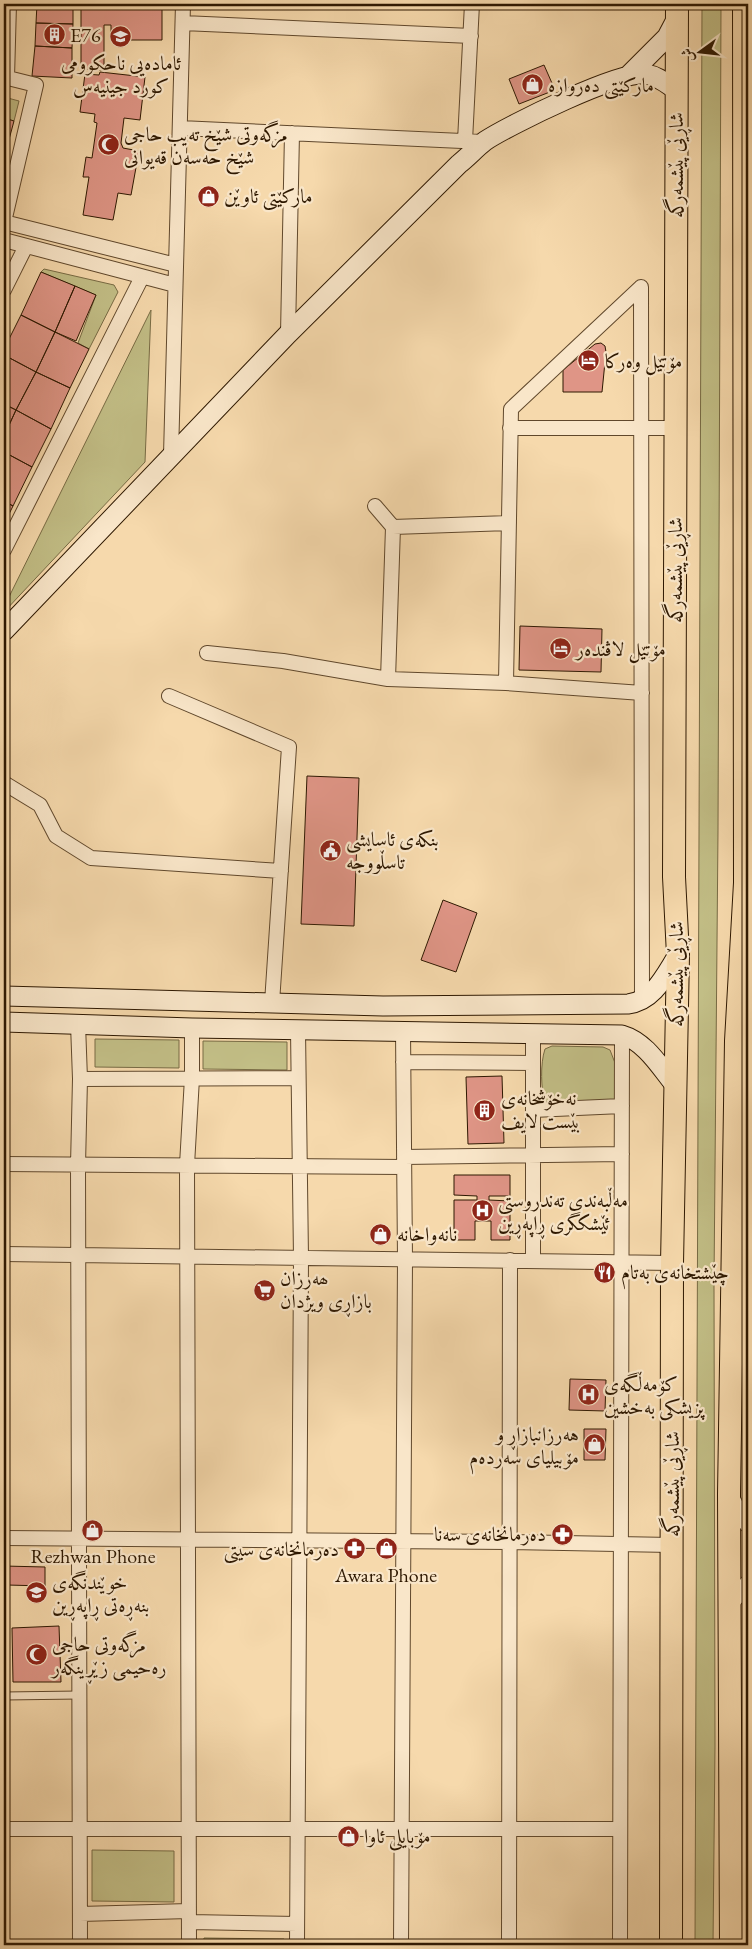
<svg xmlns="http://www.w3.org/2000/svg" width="752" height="1949" viewBox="0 0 752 1949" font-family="'EB Garamond',Amiri,serif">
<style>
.green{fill:#c2be86;stroke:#786b44}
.building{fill:#df9586;stroke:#2e1801}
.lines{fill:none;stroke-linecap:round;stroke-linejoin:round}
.service-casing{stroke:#60482c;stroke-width:9}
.minor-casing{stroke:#60482c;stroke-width:16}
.tertiary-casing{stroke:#60482c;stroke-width:18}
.secondary-casing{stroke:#2e1801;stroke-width:21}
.trunk-casing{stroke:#2e1801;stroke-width:24}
.service{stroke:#f9e6c9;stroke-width:7}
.minor{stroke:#f9e6c9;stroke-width:14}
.tertiary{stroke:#f9e6c9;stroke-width:16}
.secondary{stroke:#f9e6c9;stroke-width:19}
.trunk{stroke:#f6d9ac;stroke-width:22}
.labels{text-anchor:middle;stroke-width:4.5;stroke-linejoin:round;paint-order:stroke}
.poi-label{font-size:20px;fill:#2e1801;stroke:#f9e6c9;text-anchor:start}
.street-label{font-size:20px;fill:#2e1801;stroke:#f9e6c9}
</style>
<rect width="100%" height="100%" fill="#f6d9ac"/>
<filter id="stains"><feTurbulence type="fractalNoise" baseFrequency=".004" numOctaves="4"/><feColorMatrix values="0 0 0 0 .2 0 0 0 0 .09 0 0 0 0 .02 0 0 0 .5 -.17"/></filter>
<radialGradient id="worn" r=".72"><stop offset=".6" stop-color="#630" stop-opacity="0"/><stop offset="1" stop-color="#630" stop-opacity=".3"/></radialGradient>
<path class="green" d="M702,4h19l-3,826 -4,453 1,463 -2,199h-18z
M4,97l15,4 -5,20 -10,-3z
M44,269l70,16 4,7 -29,57 -11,-6 18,-48 -55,-23z
M151,310l-6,152 -141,150v-5z
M95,1039l84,1v28l-84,-1z
M203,1041l84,1v28l-84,-1z
M552,1046l51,1 7,3 5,13v38l-70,3c-4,-15 -5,-40 0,-55z
M92,1850l82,1v51l-82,-1z
M204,1938l80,1v6h-81z"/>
<path class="building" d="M37,4h36v20l-37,-1z
M81,4h81v36h-51v-15h-7v45l-23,-1z
M36,23l37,1 -1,24 -37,-2z
M35,46l37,2v30l-40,-2z
M544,65l11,25 -36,14 -10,-25z
M100,72l45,5 -5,43 -16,-2 -3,25 2,5 16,3 -8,44 -13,-2 -5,27 -30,-5 6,-38h-6l3,-20 6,1 5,-35 -3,-1 1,-8 -15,-2 5,-38 14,1z
M4,118l10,3 -10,37z
M41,272l34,14 -20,46 -34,-17z
M75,286l21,9 -20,46 -21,-9z
M21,315l34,17 -19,40 -32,-17v-6z
M55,332l34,17 -19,39 -34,-16z
M601,343l4,3 1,6 -4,40h-39v-22l32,-26z
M4,355l32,17 -20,38 -12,-6z
M36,372l34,16 -19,41 -35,-19z
M4,404l12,6 -12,26z
M16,410l35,19 -19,38 -28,-15v-16z
M4,452l28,15 -19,39 -9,-5z
M4,501l9,5 -9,18z
M520,626l82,3 -1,43 -82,-2z
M307,776l52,2 -5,148 -53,-2z
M443,900l34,13 -21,59 -35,-12z
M502,1076l2,67 -36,1 -2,-67z
M454,1175h56v21h-21v4l21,1v39h-19v-19h-16v19h-21v-40h23v-4l-23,-1z
M570,1379l36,1 -1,31 -36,-1z
M584,1429h22l-1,31h-21z
M4,1566l41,1v19l-38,-1 -1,24h-2z
M59,1626l2,56h-48l-1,-54z"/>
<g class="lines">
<defs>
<path id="service" d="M4,1696l76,-1"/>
<path id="minor" d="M183,23l288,13
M4,77l32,8 -32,137
M7,78l2,-74
M180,128l304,14
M465,141l7,-137
M4,222l172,43
M4,240l171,45
M641,287l1,714
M4,290l22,-44
M288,334l4,-201
M510,428h165
M171,455l12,-451
M375,506l18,21 -5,152
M393,527l116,-4
M4,550l138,-273
M207,653l76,8 105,18 118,4 136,10
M506,683l5,-274 130,-122
M169,696l120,51 -17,256
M4,783l36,22 16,31 35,22 190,13
M78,1024l2,55 -2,86 2,780
M533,1033v228
M403,1062l130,1
M80,1079l218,-1
M533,1110l89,-4
M404,1157l218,-3
M4,1164l400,3
M4,1254l668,9
M4,1538l506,4 161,3
M4,1829h616
M80,1914l109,-3
M190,1922l107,2
M189,1945l-2,-780 5,-87v-50
M297,1945l4,-687 -3,-228
M401,1945l4,-686 -2,-228
M509,1945l1,-685
M620,1945l2,-910"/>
<path id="tertiary" d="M731,1497l9,18 8,10
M730,1604l18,-21"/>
<path id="secondary" d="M629,75l38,-38 10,-19
M4,631l284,-297 171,-170c9,-7 17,-16 26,-23 24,-16 136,-71 161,-67 12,2 21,10 30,16
M4,996l379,10 245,-2c26,-3 37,-29 50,-49
M4,1022l188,6 430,7c24,7 38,32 53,50"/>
<path id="trunk" d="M671,1945l1,-682 6,-308 -4,-78 3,-873
M731,1945l-2,-451 7,-453 9,-158 -1,-879"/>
</defs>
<use href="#service" class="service-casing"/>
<use href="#minor" class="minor-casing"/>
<use href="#tertiary" class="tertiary-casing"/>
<use href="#secondary" class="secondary-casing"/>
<use href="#trunk" class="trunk-casing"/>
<use href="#service" class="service"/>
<use href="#minor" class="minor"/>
<use href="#tertiary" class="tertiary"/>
<use href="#secondary" class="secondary"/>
<use href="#trunk" class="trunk"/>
</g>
<defs>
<symbol id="building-disc" viewBox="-11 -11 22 22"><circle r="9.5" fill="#8f2418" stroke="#f9e6c9"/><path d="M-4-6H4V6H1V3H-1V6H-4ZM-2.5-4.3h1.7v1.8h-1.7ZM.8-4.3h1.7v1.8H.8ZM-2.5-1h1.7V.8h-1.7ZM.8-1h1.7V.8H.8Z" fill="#fff"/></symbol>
<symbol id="school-disc" viewBox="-11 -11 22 22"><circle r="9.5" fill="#8f2418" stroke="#f9e6c9"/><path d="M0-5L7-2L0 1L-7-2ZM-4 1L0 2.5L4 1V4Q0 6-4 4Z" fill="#fff"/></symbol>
<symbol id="shop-disc" viewBox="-11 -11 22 22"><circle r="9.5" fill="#8f2418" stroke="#f9e6c9"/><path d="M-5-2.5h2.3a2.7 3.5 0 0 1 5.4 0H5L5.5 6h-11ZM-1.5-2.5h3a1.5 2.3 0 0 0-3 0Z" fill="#fff"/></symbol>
<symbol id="mosque-disc" viewBox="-11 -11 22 22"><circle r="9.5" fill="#8f2418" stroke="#f9e6c9"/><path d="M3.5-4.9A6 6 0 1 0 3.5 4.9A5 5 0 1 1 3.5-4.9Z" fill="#fff"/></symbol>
<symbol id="hotel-disc" viewBox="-11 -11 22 22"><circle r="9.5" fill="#8f2418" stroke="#f9e6c9"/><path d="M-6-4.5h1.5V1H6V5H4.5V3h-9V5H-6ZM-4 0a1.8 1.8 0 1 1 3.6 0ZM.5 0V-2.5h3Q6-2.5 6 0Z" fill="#fff"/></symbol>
<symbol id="civic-disc" viewBox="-11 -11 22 22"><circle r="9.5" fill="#8f2418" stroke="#f9e6c9"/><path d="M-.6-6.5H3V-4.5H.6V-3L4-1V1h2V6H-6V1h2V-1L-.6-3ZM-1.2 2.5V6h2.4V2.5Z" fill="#fff"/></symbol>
<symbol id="hospital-disc" viewBox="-11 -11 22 22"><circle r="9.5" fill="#8f2418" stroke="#f9e6c9"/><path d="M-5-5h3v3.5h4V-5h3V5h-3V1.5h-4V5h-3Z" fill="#fff"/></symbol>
<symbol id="restaurant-disc" viewBox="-11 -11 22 22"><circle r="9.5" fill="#8f2418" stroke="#f9e6c9"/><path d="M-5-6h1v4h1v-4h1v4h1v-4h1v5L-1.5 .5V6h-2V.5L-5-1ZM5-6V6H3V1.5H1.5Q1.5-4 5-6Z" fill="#fff"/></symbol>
<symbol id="supermarket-disc" viewBox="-11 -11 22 22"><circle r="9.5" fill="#8f2418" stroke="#f9e6c9"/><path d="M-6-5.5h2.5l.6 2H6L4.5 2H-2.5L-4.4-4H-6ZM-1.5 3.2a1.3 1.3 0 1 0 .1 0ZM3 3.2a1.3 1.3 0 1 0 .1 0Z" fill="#fff"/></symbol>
<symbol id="pharmacy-disc" viewBox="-11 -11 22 22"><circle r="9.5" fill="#8f2418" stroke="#f9e6c9"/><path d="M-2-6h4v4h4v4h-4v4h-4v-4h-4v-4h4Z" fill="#fff"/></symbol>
</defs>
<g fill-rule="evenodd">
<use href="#building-disc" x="42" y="22" width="25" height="25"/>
<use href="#school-disc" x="108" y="24" width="25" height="25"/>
<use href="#shop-disc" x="520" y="72" width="25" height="25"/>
<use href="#mosque-disc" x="96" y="132" width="25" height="25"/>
<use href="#shop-disc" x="196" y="184" width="25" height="25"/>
<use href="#hotel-disc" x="576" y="348" width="25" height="25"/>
<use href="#hotel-disc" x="548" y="636" width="25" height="25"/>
<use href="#civic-disc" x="318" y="838" width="25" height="25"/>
<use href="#building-disc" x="472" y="1098" width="25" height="25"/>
<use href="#hospital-disc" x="470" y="1198" width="25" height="25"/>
<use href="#shop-disc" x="368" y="1222" width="25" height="25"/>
<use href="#restaurant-disc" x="592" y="1260" width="25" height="25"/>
<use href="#supermarket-disc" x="252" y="1278" width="25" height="25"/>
<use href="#hospital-disc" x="576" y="1382" width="25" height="25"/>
<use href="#shop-disc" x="582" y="1432" width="25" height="25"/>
<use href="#shop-disc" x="80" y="1518" width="25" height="25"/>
<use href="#pharmacy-disc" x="550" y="1522" width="25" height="25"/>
<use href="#pharmacy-disc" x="342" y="1536" width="25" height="25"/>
<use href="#shop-disc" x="374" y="1536" width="25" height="25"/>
<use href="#school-disc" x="24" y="1580" width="25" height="25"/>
<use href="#mosque-disc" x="24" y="1642" width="25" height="25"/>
<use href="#shop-disc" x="336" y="1824" width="25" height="25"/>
</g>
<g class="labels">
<g class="poi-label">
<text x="70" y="42">E76</text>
<text x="121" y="70" text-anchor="middle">ئامادەیی ناحکوومی<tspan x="121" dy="23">کورد جینیەس</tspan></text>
<text x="548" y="92">مارکێتی دەروازە</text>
<text x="124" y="141">مزگەوتی شێخ تەیب حاجی<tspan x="124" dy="23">شێخ حەسەن قەیوانی</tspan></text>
<text x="224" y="203">مارکێتی ئاوێن</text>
<text x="605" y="368">مۆتێل وەرکا</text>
<text x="576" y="656">مۆتێل لاڤندەر</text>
<text x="346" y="846">بنکەی ئاسایشی<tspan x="346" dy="23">تاسڵووجە</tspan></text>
<text x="501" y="1105">نەخۆشخانەی<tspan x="501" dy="23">بێست لایف</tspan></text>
<text x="498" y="1207">مەڵبەندی تەندروستی<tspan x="498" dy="23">ئێشکگری ڕاپەڕین</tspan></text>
<text x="397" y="1241">نانەواخانە</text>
<text x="621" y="1279">چێشتخانەی بەتام</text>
<text x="280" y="1285">ھەرزان<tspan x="280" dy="23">بازاڕی ویژدان</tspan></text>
<text x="604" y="1391">کۆمەڵگەی<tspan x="604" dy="23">پزیشکی بەخشین</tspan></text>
<text x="579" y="1441" text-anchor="end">هەرزانبازاڕ و<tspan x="579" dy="23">مۆبیلیای سەردەم</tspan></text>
<text x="546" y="1541" text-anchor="end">دەرمانخانەی سەنا</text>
<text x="339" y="1556" text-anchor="end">دەرمانخانەی سیتی</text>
<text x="93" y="1563" text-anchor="middle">Rezhwan Phone</text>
<text x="386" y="1582" text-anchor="middle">Awara Phone</text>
<text x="52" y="1589">خوێندنگەی<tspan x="52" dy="23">بنەڕەتی ڕاپەڕین</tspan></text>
<text x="52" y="1651">مزگەوتی حاجی<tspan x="52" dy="23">رەحیمی زێڕینگەر</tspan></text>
<text x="364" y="1843">مۆبایلی ئاوا</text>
</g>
<g class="street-label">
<text transform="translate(676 165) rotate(-90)" y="7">شاڕێی پێشمەرگە</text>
<text transform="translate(675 570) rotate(-90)" y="7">شاڕێی پێشمەرگە</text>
<text transform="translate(676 974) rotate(-90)" y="7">شاڕێی پێشمەرگە</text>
<text transform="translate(672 1484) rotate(-90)" y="7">شاڕێی پێشمەرگە</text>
</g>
</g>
<rect width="752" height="1949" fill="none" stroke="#f6d9ac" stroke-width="20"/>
<rect x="5" y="5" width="742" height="1939" fill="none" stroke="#2e1801" stroke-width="2.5"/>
<rect x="10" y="10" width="732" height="1929" fill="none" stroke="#2e1801"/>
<g transform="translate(700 52) rotate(255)" stroke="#f9e6c9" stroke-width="4" paint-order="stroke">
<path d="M0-4L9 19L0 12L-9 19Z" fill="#2e1801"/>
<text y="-8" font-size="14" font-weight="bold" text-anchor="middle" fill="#2e1801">ش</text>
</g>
<rect width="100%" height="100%" filter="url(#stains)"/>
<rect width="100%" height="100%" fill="url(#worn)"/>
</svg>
